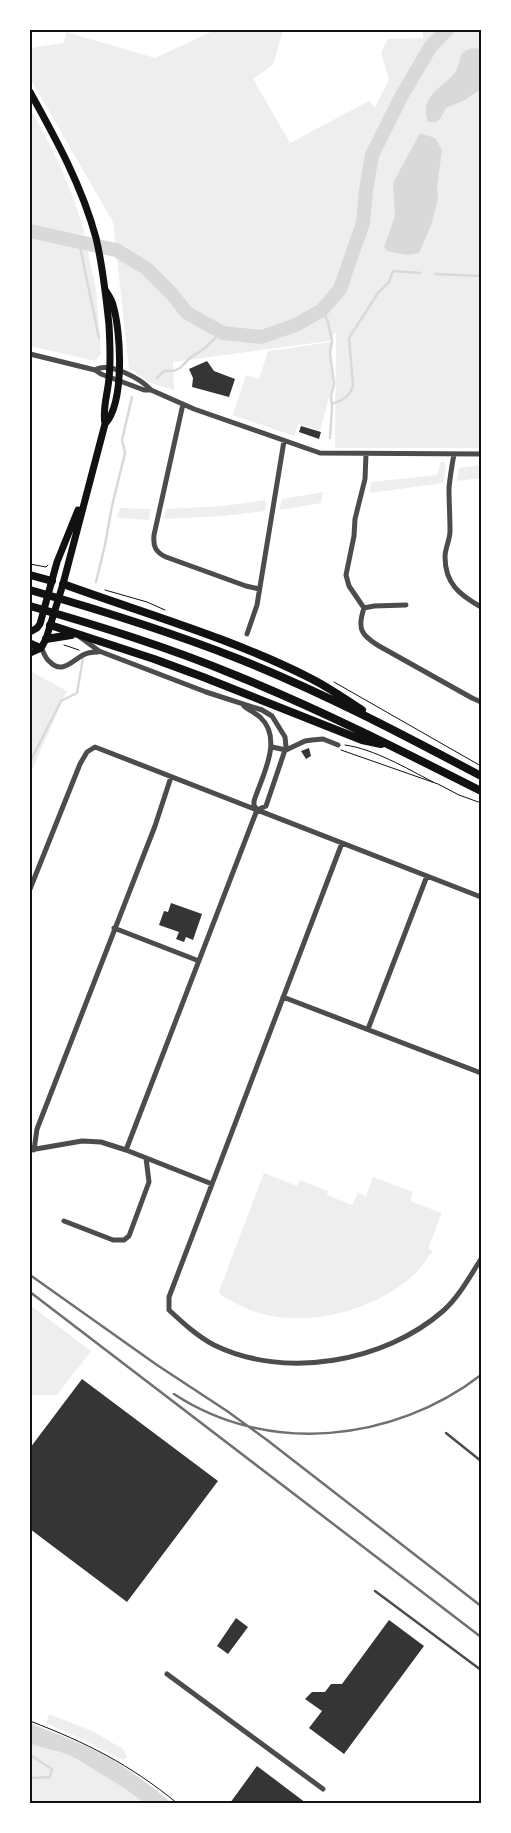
<svg xmlns="http://www.w3.org/2000/svg" width="511" height="1833" viewBox="0 0 511 1833" font-family="Rubik,sans-serif">
<style>
.green{fill:#eee}
.water{fill:#d9d9d9}
.lines{fill:none;stroke-linecap:round;stroke-linejoin:round}
.stream{stroke:#d9d9d9;stroke-width:2.5}
.river{stroke:#d9d9d9;stroke-width:14}
.building{fill:#353535}
.path{stroke:#111;stroke-width:1}
.service{stroke:#4c4c4c;stroke-width:2.5}
.minor{stroke:#4c4c4c;stroke-width:5}
.secondary{stroke:#111;stroke-width:7}
.trunk{stroke:#111;stroke-width:8}
.rail{stroke:#707070;stroke-width:2.5}
.neatline{fill:none;stroke:#111;stroke-width:2}
</style>
<rect width="100%" height="100%" fill="#fff"/>
<path class="green" d="M215,30h68l-10,35 -20,14 37,64 79,-42 6,6 14,-27 -8,-27 7,-14 35,-1v-8h58v418h-146l1,-116 -7,9 -156,21 1,28 -24,-7 -21,-15 -16,-146 -83,-144v-30l34,-5 2,-11 89,26z
M30,109c24,40 43,81 55,126l-13,-3 9,3 3,14h3l9,40 5,65 -6,7 -65,-15z
M331,342l1,45 -12,44 -22,-7 -4,12 -61,-21 13,-40 13,4 9,-28z
M441,462h3l2,4 -3,17 -73,10 1,-11 66,-7z
M481,465v13l-24,3 2,-13z
M323,492l-2,11 -42,7 3,-11z
M266,500l-1,11 -41,5 -60,3 2,-10 57,-3z
M120,508l31,1 -2,11 -32,-2z
M30,671l37,20 -37,83z
M264,1173l33,13 3,-6 28,11 -1,4 25,10 6,-12 8,3 7,-19 40,15 -3,9 32,12 -14,36 5,2c-8,10 -15,21 -25,29 -40,32 -100,47 -149,33 -14,-4 -26,-11 -38,-18l-2,-4z
M30,1305l61,46 -34,44h-27z
M49,1714l43,17 31,18 4,8 -4,3 -52,-26 -25,-11z
M30,1744c15,4 31,8 45,14 25,11 48,29 70,45h-115z"/>
<path class="water" d="M472,48l9,1v40l-16,11 -19,8 -6,11 -4,3h-8c-2,-6 -3,-13 -1,-19 6,-15 23,-21 30,-34 5,-11 0,-16 15,-21z
M420,133l15,5 7,12 -5,38 1,11 -6,24 -13,30 -12,2 -20,-4 -3,-4 11,-31 -2,-33z
M30,1723c24,10 49,19 72,31 25,13 48,31 70,49h-27l-24,-17 -44,-27 -14,-6 -33,-9z"/>
<g class="lines">
<path class="stream" d="M79,242l20,96
M435,274l46,2
M322,310l6,12 4,19 -2,12 4,31 -3,12 1,12 -2,30
M157,378l7,-7h10l6,-3 10,-10 15,-10 16,-16
M332,404c11,-4 17,-7 21,-18l-4,-48 29,-45 11,-11 4,-11 27,2
M96,582l9,-37 7,-39 13,-53 -3,-13 10,-43
M30,762l31,-61 16,-8 6,-35
M30,1755l22,14 -2,8 -20,1"/>
<path class="river" d="M30,231l86,19 30,18 25,25 16,20 36,20 38,4 35,-12 26,-15 18,-21 23,-66 3,-33 6,-35 30,-60 29,-49 16,-16"/>
</g>
<path class="building" d="M207,361l7,10 21,8 -6,18 -37,-10 1,-9 -4,-9z
M301,426l20,6 -2,7 -20,-7z
M309,748l2,8 -5,3 -5,-8z
M171,903l31,11 -9,26 -7,-3 -2,5 -8,-3 3,-7 -20,-7 5,-14 4,1z
M82,1379l136,102 -91,121 -97,-73v-81z
M236,1618l12,9 -20,27 -11,-8z
M389,1620l35,26 -80,108 -35,-26 13,-17 -17,-12 7,-7h13l6,-8h11z
M257,1766l49,37h-76z"/>
<g class="lines">
<path class="path" d="M30,564l16,3 2,-2
M105,590l42,12 18,8
M64,645l15,5
M334,682l147,84
M345,745c29,4 61,23 88,37
M341,750l97,34 21,11 22,8
M30,1721c57,22 99,43 147,82"/>
<path class="service" d="M446,1433l35,28
M375,1591l106,79"/>
<path class="minor" d="M30,354l65,16 6,4 43,16h7l43,19 126,44 161,1
M95,370c14,-9 46,9 56,20
M183,404l-29,131c-1,11 1,17 12,22l80,29 13,3
M366,454l-1,25 -10,40 -1,17 -8,39 3,11 15,22c-7,21 -3,27 15,38l93,52 9,4
M454,454c-2,11 -4,23 -5,34 0,14 1,29 1,43 0,9 -5,17 -5,26 0,27 15,38 36,50
M364,608l10,-2 32,-1
M247,634l10,-29 27,-164
M80,637l19,14 107,41 56,18 10,6 13,21 1,10 -20,59 -9,4
M41,648c3,4 4,10 8,13 13,14 23,0 34,-6 5,-3 10,-3 15,-3
M244,706c5,4 11,7 16,11 24,22 2,59 -6,84v4l3,5
M272,747l14,3 19,-9 7,-1 11,-1 15,6
M342,843l-173,454v13c14,13 28,26 45,35 71,35 171,17 229,-34 16,-14 27,-35 38,-52
M30,889l50,-125 7,-12 8,-5 386,150
M114,928l85,33
M283,997l198,76
M368,1029l59,-153
M30,1150l52,-9 19,1 25,8 86,34
M34,1150l3,-21 118,-303 16,-49
M126,1150l131,-340
M64,1221l49,19h11l5,-4 20,-54 -3,-24
M167,1674l156,115"/>
<path class="secondary" d="M30,92c26,47 52,94 66,146 7,29 10,58 13,87 1,18 2,36 0,53 -1,15 -7,31 -4,46
M30,632l7,-4 3,-4 17,-62 21,-52
M30,643l11,5
M30,653l11,-5 5,-9 17,-55 42,-160c20,-22 16,-92 8,-119 -1,-5 -4,-9 -7,-14"/>
<path class="trunk" d="M30,575l22,6
M63,584c83,30 168,54 247,94 18,9 35,21 52,32
M30,590c70,20 141,42 209,69 83,33 163,75 242,117
M30,606c69,20 138,41 205,69 84,34 165,75 246,116
M50,625l104,34 49,18 159,63 19,4
M46,639l25,-4"/>
<path class="rail" d="M30,1275l127,90 70,46 40,29 214,166
M30,1292l451,345
M174,1394c94,62 220,48 307,-19"/>
</g>
<rect width="511" height="1833" fill="none" stroke="#ffffff" stroke-width="62"/>
<rect x="31" y="31" width="449" height="1771" class="neatline"/>
</svg>
